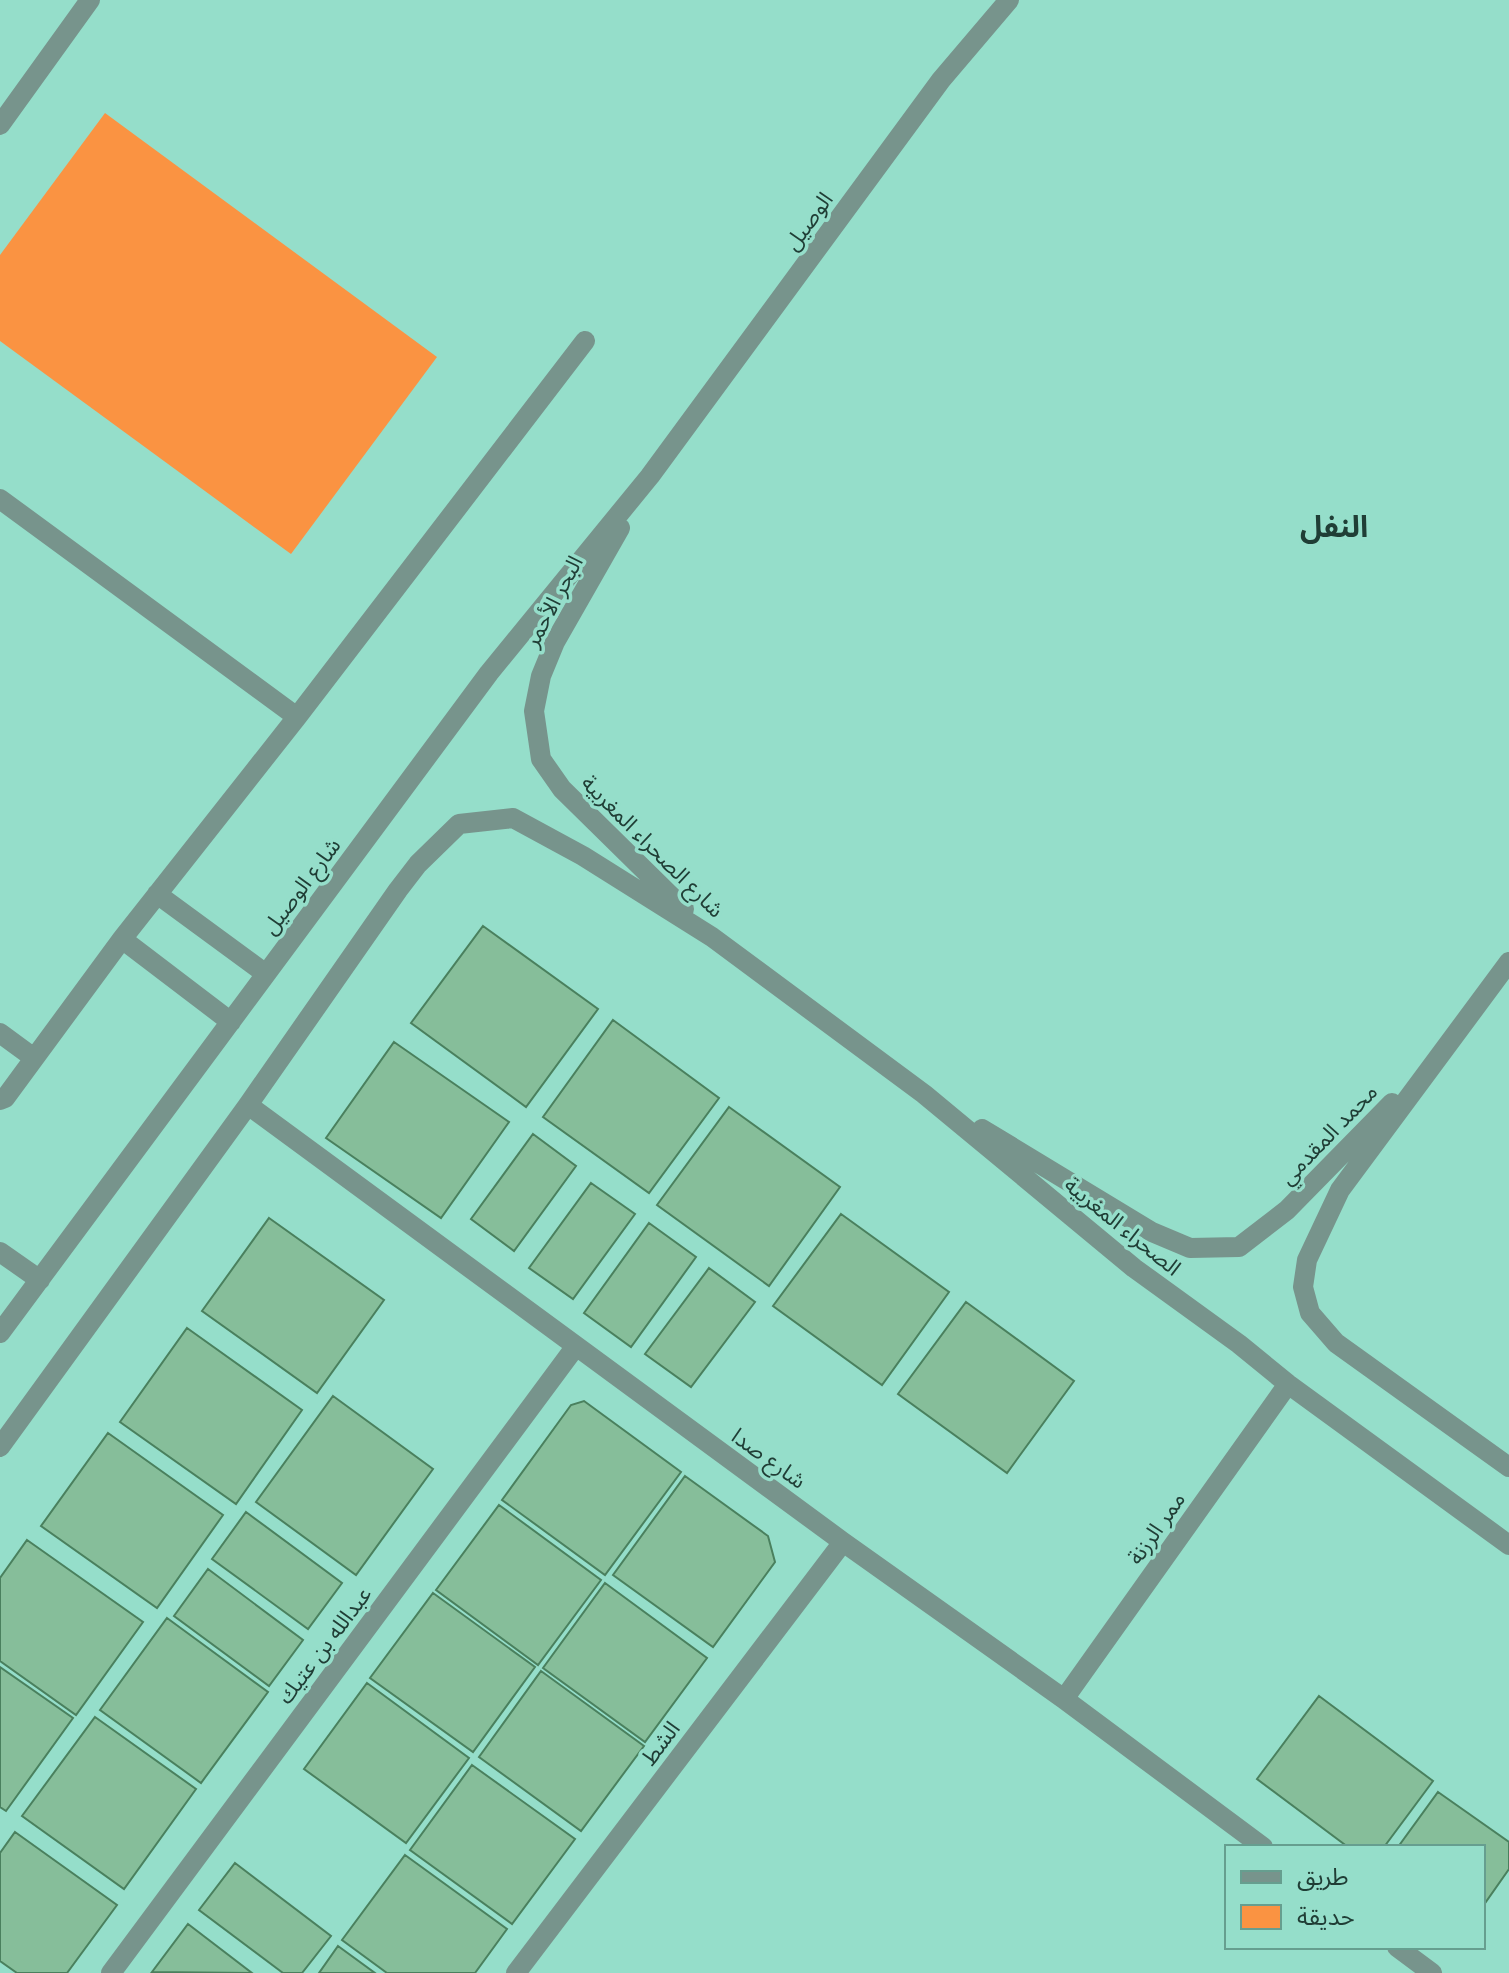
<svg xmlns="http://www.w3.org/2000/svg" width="1509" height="1973" viewBox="0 0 1509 1973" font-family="'Noto Serif','Noto Sans Arabic',serif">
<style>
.green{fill:#fa9342}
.building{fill:#86be9a;stroke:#4a805e;stroke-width:2}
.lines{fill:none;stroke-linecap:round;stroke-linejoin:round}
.minor{stroke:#77948c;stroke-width:20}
.labels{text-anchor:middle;stroke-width:7;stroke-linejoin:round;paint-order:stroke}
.street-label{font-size:22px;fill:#203e36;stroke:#95deca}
.district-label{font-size:30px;font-weight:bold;fill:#203e36;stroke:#95deca}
</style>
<rect width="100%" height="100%" fill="#95deca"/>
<path class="green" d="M105,113l332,244 -146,197 -291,-213v-86z"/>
<path class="building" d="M483,926l115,83 -72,98 -115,-84z
M613,1020l106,78 -70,95 -106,-76z
M394,1042l115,80 -68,96 -115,-80z
M729,1107l111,80 -71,99 -112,-81z
M533,1134l43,32 -62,85 -43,-32z
M591,1183l44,31 -62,85 -44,-31z
M841,1214l108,78 -67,93 -109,-79z
M269,1218l115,82 -67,93 -115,-82z
M649,1223l47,34 -65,90 -47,-34z
M709,1268l46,34 -64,85 -46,-33z
M966,1302l108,79 -67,92 -109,-79z
M187,1328l115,82 -66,94 -116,-82z
M333,1396l100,73 -77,106 -100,-73z
M584,1401l97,71 -76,103 -103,-75 69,-95z
M108,1433l115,82 -66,93 -116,-82z
M685,1476l83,60 7,26 -62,85 -100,-72z
M499,1505l102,75 -63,85 -102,-75z
M246,1512l96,71 -34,46 -96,-70z
M27,1540l116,82 -67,93 -76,-54v-83z
M208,1569l95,71 -34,46 -95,-70z
M605,1583l102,75 -62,84 -102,-74z
M433,1593l102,74 -62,85 -103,-74z
M167,1618l101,74 -67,91 -101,-73z
M0,1667l73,51 -67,93 -6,-4z
M541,1671l103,75 -63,85 -102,-74z
M367,1683l102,75 -63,85 -102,-74z
M1319,1696l114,85 -49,66h-36l-91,-68z
M95,1717l101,72 -72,100 -102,-73z
M472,1765l103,74 -63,85 -102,-74z
M1438,1792l71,50v27l-26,37v-59h-85z
M15,1832l102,73 -50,68h-50l-17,-12v-108z
M405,1855l102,74 -32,44h-88l-45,-33z
M235,1863l96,73 -29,37h-19l-84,-63z
M188,1924l64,49 -100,-1z
M338,1946l37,27h-56z"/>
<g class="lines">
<path class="minor" d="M0,125l90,-125
M0,499l297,218
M620,528l-65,114 -14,34 -7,35 7,48 21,30 122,120
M157,894l109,80
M122,939l109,83
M1509,962l-169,228 -33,70 -4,27 7,26 26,30 173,124
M0,1033l34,25
M0,1100l5,-2 117,-159 175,-222 288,-376
M248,1105l595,437 221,157 199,148
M982,1129l170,103 38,16 49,-1 48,-37 105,-107
M0,1252l40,28
M0,1333l489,-660 161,-197 291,-396 68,-80
M0,1447l248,-342 150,-215 20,-26 41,-40 54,-6 70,38 129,81 212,157 210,174 105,76 49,40 221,161
M1064,1699l224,-315
M1397,1947l35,26
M111,1973l465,-627
M516,1973l327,-431"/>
</g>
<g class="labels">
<g class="street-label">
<text transform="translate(808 221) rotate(-54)" y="8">الوصيل</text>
<text transform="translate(553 601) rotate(-62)" y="8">البحر الأحمر</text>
<text transform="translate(653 846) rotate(45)" y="8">شارع الصحراء المغربية</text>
<text transform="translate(301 886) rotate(-53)" y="8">شارع الوصيل</text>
<text transform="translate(1328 1134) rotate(-46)" y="8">محمد المقدمي</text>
<text transform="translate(1123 1226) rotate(39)" y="8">الصحراء المغربية</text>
<text transform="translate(769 1458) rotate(36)" y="8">شارع صدا</text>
<text transform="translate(1156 1528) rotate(-55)" y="8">ممر الرزنة</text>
<text transform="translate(324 1645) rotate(-53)" y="8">عبدالله بن عتيك</text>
<text transform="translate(660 1743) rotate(-53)" y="8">الشط</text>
</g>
<g class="district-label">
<text x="1334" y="537">النفل</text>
</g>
</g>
<rect x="1225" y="1845" width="260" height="104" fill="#95deca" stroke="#669e8f" stroke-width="2"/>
<rect x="1241" y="1871" width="40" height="12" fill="#77948c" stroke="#669e8f" stroke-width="2"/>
<text x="1297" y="1885" font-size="24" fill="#203e36">طريق</text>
<rect x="1241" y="1905" width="40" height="24" fill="#fa9342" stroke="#669e8f" stroke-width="2"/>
<text x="1297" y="1925" font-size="24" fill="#203e36">حديقة</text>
</svg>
